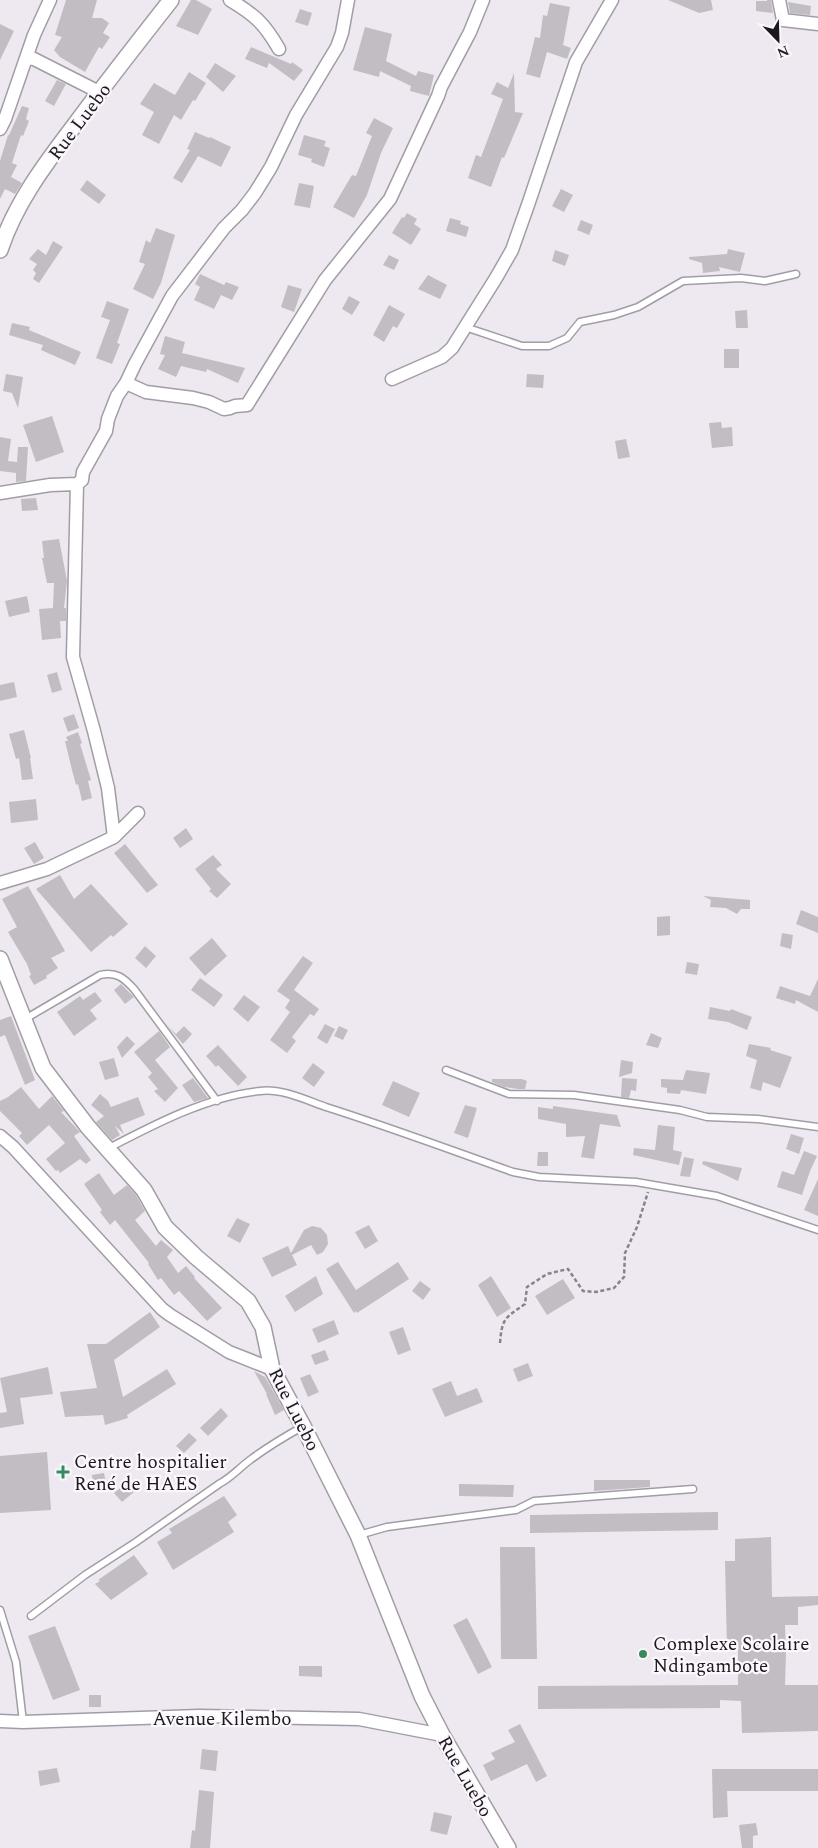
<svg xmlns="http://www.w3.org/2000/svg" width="818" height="1848" viewBox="0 0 818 1848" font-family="Spectral,serif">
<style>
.building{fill:#c2bdc3}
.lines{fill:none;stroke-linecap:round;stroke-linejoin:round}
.service-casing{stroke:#a29da4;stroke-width:9}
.minor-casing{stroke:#a29da4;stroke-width:15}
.tertiary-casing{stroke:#a29da4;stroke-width:18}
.path{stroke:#878489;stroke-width:2.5;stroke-dasharray:4 2.5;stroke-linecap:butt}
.service{stroke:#fff;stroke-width:6}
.minor{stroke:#fff;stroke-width:12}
.tertiary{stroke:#fff;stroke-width:15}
.poi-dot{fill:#378b5d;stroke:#fcf6fd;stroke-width:2}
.labels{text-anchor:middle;stroke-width:4.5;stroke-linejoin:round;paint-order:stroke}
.street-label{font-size:19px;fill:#1b191c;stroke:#fcf6fd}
.poi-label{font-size:19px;fill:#1b191c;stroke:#fcf6fd;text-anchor:start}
</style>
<rect width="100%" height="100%" fill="#eee9f0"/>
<path class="building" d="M66,0h31l-5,18h10l7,5 -6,10 7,4 -8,12 -3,-2 -14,25 -25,-15 -6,-7 8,-13 -7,-2z
M191,0h5l16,9 -14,26 -22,-9z
M668,0h43l2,10 -14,3z
M767,0h4l2,13 -17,-2v-10h11z
M788,2l23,4 -1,9 -20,-2z
M550,3l20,4 -7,38 8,3 -4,11 -20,-7 -7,26 -14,-4 9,-37 5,1 3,-23 4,1z
M300,9l12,4 -4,13 -13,-4z
M0,24l14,7 -14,29z
M365,27l27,7 -6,27 30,15 2,-5 16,4 -5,21 -19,-5 1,-5 -31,-15 -1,6 -26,-7z
M251,47l40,17 1,-2 11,8 -9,11 -25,-18 -2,5 -22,-9z
M215,63l21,13 -13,16 -17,-15z
M189,72l17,11 -11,18 -2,-1 -12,20 -7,-5 -15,29 -17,-9 12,-23 -14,-8 14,-21 21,12z
M514,73l1,39 8,1 -19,45 -2,-1 -11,30 -23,-9 8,-23 5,2 22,-58 -12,-5 6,-12 11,6z
M57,80l9,4 -12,22 -9,-5z
M22,106l7,2 -3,11 3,2 -6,15 -2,-1 -9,28 5,2 -6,12 11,6 -7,11 -10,-5 -5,10v-38l8,-26h1z
M374,118l19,10 -12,25 -14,42 -13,23 -21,-11 19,-32 4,1 16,-40 -6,-3z
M195,132l14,6 1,-1 21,10 -10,20 -23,-11 -16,27 -9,-5 17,-28 -3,-1z
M304,135l22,6 -2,5 6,2 -6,19 -13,-5 1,-3 -14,-4z
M87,180l19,15 -7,9 -19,-14z
M299,183l15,3 -4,22 -16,-3z
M561,189l12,6 -9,17 -12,-6z
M407,213l10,6 -3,5 7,5 -10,16 -19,-12 10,-16 2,1z
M450,218l11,3 -1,3 9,3 -3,10 -20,-6z
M581,220l12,5 -4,10 -12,-5z
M156,228l19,7 -14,48 -8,16 -20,-10 12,-25 -6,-2 7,-22 4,3z
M53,241l10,6 -24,36 -6,-4 3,-6 -3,-3 4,-6 -8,-5 9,-10 8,6z
M728,249l17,4 -5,19 -21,-5 1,4 -17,2 -1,-10 -13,-4v-2l38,-3z
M555,250l14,5 -4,11 -13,-5z
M389,255l10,5 -5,10 -11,-5z
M200,274l24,11 2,-3 13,5 -7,13 -11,-5 -7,14 -20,-9 6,-13 -5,-3z
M428,275l19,10 -7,14 -22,-10z
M288,285l14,4 -8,23 -13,-5z
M349,296l11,6 -8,13 -10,-6z
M107,301l22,8 -12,34 3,1 -8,20 -16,-6 14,-38 -9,-3z
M389,305l16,9 -8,14 -4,-2 -9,16 -11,-7z
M747,310l1,18h-12l-1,-17z
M12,323l18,4 -1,3 52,22 -6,13 -34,-15 2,-5 -34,-10z
M165,336l20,6 -3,11 63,15 -7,15 -31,-14 -1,3 -25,-6 -5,11 -18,-8 7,-14 -5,-1z
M724,349h15v19h-15z
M6,374l17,3 -5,31 -6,-15 -9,-2z
M527,374l17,1 -1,13 -17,-1z
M52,416l12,36 -28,10 -13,-37z
M721,422l1,6 10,-1 1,19 -21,2 -3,-25z
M0,437l11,2 -3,22 9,1 1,-15h10l-2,34 -10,1v-9l-16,-2z
M626,439l4,18 -12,2 -3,-18z
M36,498l2,12 -16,1 -1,-12z
M59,539l8,42 -3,27h2v13h-6l1,17 -19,2 -3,-31 14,-1 1,-25h-7l-5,-25h2l-2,-17z
M27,596l3,16 -21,5 -4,-16z
M57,672l5,18 -10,3 -5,-18z
M14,682l3,15 -17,4v-16z
M74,714l5,14 -11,4 -5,-14z
M24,730l7,28h-1l3,21 -11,1 -3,-22 -3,1 -7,-25z
M78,732l4,11 -2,1 11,36 -3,1 4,17 -10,3 -4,-17 -2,1 -4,-15 -7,-29h3l-2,-4z
M36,799l2,21 -27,3 -2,-21z
M186,828l7,11 -13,9 -7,-10z
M35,842l9,16 -10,6 -10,-16z
M125,844l33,41 -11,8 -33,-40z
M213,855l9,10 -6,4 15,15 -14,14 -8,-7 2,-2 -16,-20z
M60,875l14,24 17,-15 37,40 -15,13 -2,-2 -20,17 -55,-63z
M28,886l37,65 -14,7 7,10 -12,8 1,2 -13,7 -5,-9 2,-1 -4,-11 -19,-32 9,-5 -15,-28z
M703,896l47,4v9h-9l-4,5 -11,-6 -16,-1 1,-7z
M801,910l17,7v16l-22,-9z
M670,916v19l-13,1v-19z
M782,933l11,2 -2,14 -11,-3z
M212,938l15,18 -22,20 -16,-18z
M145,946l11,10 -10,12 -11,-10z
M303,956l10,7 -19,27 25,19 -5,7 -4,-2 -18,23 4,4 -9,12 -17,-13 20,-28 -5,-4 5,-8 -13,-9z
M687,962l12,2 -2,11 -12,-2z
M200,978l23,17 -9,12 -23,-17z
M818,979v33l-22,-12 -1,4 -19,-6 4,-12 30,10z
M121,984l13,13 -9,7 -11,-14z
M95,992l7,9 -12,9 7,9 -23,17 -17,-24 23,-16 3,4z
M244,995l16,12 -12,15 -15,-13z
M710,1007l20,4 1,-2 21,8 -5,13 -19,-8 -20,-3z
M11,1016l24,64 -10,5 -20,-50 -5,2v-17z
M166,1024l10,10 8,-8 8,8 -9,10z
M325,1024l10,5 -8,15 -10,-6z
M339,1026l9,4 -5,10 -9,-4z
M159,1031l11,16 -15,13 23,28 -13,14 -11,-11 4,-2 -10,-12 4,-4 -18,-21z
M651,1033l11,5 -4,10 -12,-3z
M127,1036l8,8 -13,14 -5,-11z
M749,1044l22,4 -1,2 22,7 -12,31 -17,-6 -2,9 -11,-3 7,-28 -11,-4z
M218,1045l29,32 -9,9 -20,-21 -2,2 -10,-11z
M114,1058l5,18 -14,4 -6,-18z
M621,1060l12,2 -1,11 -13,4z
M313,1063l12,9 -11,15 -12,-9z
M686,1070l24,3 -4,21 -25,-4 -1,4 -13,-1v-5l-6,-1v-8l22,1z
M193,1078l15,20 -14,4 -12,-17z
M622,1078l15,1 -1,12 -5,-1 -2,8 -8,-1z
M492,1079h30l5,2 -2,8h-7l-14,-2 -12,-5z
M393,1081l27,12 -11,24 -27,-12z
M21,1087l18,22 13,-13 12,15 -3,1 19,20 -6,4 17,24 -5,4 -6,-5 -20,14 -2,-3 -2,1 -10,-12 19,-16 -16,-18 -22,20 -8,-9 3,-3 -22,-22v-10l8,-4z
M100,1094l8,7 3,6 27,-10 7,18 -25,10 4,9 -9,-8 5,9 -8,5 -16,-18 8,-6 -13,-11z
M465,1105l12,3 -9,30 -14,-5z
M553,1106l64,9 4,12 -21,-3 -6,35 -13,-2 4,-21 -19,1v-13l-28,-5v-12l15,2z
M658,1125l17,2 -2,23 9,2 -3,13 -46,-10 1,-7 21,2z
M791,1134l13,4 -5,16 -13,-5z
M804,1151l13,5 -7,15 -8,24 -25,-8 5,-16 12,4z
M538,1152h10v14h-11z
M684,1157l10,2 -4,18 -10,-1z
M703,1161l39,7 -4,13 -36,-17z
M99,1173l15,22 13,-10 9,10 9,16 -10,9 21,26 5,-6 12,10 -6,7 11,16 8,-7 9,11 -1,1 28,30 -15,13 -28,-30 -5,4 -13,-17 -3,2 -10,-16 1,-1 -34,-43 -5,5 -10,-13 2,-2 -18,-26z
M818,1179v37l-14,-6z
M237,1218l13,6 -10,19 -13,-7z
M369,1225l9,16 -13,8 -10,-17z
M312,1226l9,2 6,7 1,9 -5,8 -6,3 -6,-10 -19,10 5,10 -25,12 -10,-19 26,-12 3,7 13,-23z
M338,1262l18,28 42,-28 11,17 -52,34 -1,-2 -2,2 -28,-44z
M316,1276l7,18 -28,18 -10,-16z
M491,1276l20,32 -14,9 -19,-32z
M563,1279l12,19 -28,17 -12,-19z
M420,1281l11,8 -8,11 -11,-9z
M150,1312l10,15 -46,33 9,37 44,-28 9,15 -49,31 1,3 -23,7 -2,-10 -38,2 -5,-25 37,-4 -10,-44h19z
M334,1320l5,14 -21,9 -6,-14z
M403,1327l8,23 -13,5 -9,-23z
M325,1350l4,10 -14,5 -4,-10z
M528,1363l5,13 -15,6 -5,-13z
M48,1367l5,27 -33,4 4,26 -24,4v-15l7,-1 -7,-34z
M254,1371l11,6 19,33 -9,5 -9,-21h1z
M310,1374l9,18 -11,5 -8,-19z
M451,1381l6,15 20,-8 6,14 -38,15 -13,-28z
M221,1408l7,8 -20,20 -8,-8z
M189,1433l8,7 -13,13 -8,-7z
M47,1452l4,58 -51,3v-57z
M104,1473l3,17 -13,2 -2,-17z
M594,1480h56v7l-56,4z
M126,1483l8,9 -12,10 -8,-9z
M459,1484l55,1 -1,12 -54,-1z
M224,1496l13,19 -9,7 6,10 -61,38 -16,-28 15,-9 -3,-4z
M718,1512v18l-188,3v-18z
M771,1537l1,60 46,-1v9l-20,2v18h-13l1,28 -1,32h33v46l-76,2 -1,-32 -21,-1v8l-182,1v-23l200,-1v-36l-11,1 -2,-89h10v-22z
M500,1547h35l2,112h-36z
M134,1555l14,19 -37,26 -16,-16 5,-3 -2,-1z
M467,1618l25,49 -14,7 -25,-49z
M55,1626l25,64 -27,10 -25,-64z
M299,1666h23v11l-23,-1z
M89,1695h12v12h-12z
M520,1724l27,52 -11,6 -9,-18 -36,17 -8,-16 12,-6 -4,-6 24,-11 -7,-12z
M202,1749l16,2 -2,20 -16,-2z
M57,1768l3,14 -20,4 -2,-15z
M712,1769h106v22h-91l1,26 -15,1z
M199,1790l15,2 -4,56h-20l2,-18 3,1z
M434,1812l18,4 -5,19 -17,-4z
M756,1823l2,12 -5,1v12h-11l-3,-23z"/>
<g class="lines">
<defs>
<path id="service" d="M465,327l57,19h27l18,-8 13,-16 34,-7 24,-8 45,-26 58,-3 24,3 31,-7
M25,1019l75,-44c16,-4 24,3 34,14l83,112
M446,1070l63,24 65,1 106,15 27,7 51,2 60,8
M107,1149c46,-24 101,-53 153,-58 21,-3 46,9 66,16 63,20 125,43 187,65l26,5 97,5 81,14 101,34
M359,1535l28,-8 129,-17 18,-9 159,-12
M0,1610l16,52 7,60
M31,1616l54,-41 51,-33 83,-58c13,-7 19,-15 31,-24 16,-12 34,-23 52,-33"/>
<path id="minor" d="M230,0c25,15 34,23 49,49
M779,0l4,20 35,4
M27,58l7,1 65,33
M0,129l5,-10 29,-84 16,-35
M392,379l50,-22 10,-9 44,-70 16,-28 17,-48 47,-140 36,-62
M126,383l20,9 47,6 16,4 15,7 6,-1 5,-2 12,-1 78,-125 65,-81 48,-103 3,-9 29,-55 13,-32
M77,484l-4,173 21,74 14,57 6,49
M0,493l50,-8 27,-1 5,-4 1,-8 23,-41 2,-12 9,-23 9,-13 9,-19 37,-68 52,-68 18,-18 13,-17 16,-26 25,-52 41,-68 5,-14 6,-33
M0,883l47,-14 67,-32 24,-24
M0,1136l13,11 149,162 8,6 59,37 43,17
M0,1721l23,1 176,-6 160,3 83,16"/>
<path id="tertiary" d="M0,250c15,-46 45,-86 74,-124 31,-42 64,-84 97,-126
M0,959l43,109 45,59 56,63 21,37 31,30 52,44 15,26 9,42 31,57 55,109 64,161 20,39 66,113"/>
</defs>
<use href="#service" class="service-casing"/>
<use href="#minor" class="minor-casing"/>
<use href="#tertiary" class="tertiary-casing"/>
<path class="path" d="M500,1343c2,-25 5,-25 25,-39l2,-17 20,-13 21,-5 15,22 13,1 18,-4 10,-11 1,-24 12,-26 11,-35"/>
<use href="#service" class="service"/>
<use href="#minor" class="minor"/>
<use href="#tertiary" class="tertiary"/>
</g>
<g class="poi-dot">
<path d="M60.5 1464.5h5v5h5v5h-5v5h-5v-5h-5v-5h5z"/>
<circle cx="643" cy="1654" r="5"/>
</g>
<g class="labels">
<g class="street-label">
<text transform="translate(79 121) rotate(-53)" y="7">Rue Luebo</text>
<text transform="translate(295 1409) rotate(63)" y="7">Rue Luebo</text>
<text x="222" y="1725">Avenue Kilembo</text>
<text transform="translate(466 1776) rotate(60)" y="7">Rue Luebo</text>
</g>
<g class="poi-label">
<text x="74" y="1468">Centre hospitalier<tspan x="74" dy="22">René de HAES</tspan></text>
<text x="653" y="1650">Complexe Scolaire<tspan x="653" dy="22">Ndingambote</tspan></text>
</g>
</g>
<g transform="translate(778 40) rotate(157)" stroke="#fcf6fd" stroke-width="4" paint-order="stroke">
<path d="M0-4L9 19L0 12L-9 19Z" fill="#1b191c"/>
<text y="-8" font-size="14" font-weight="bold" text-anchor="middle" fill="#1b191c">N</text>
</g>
</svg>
